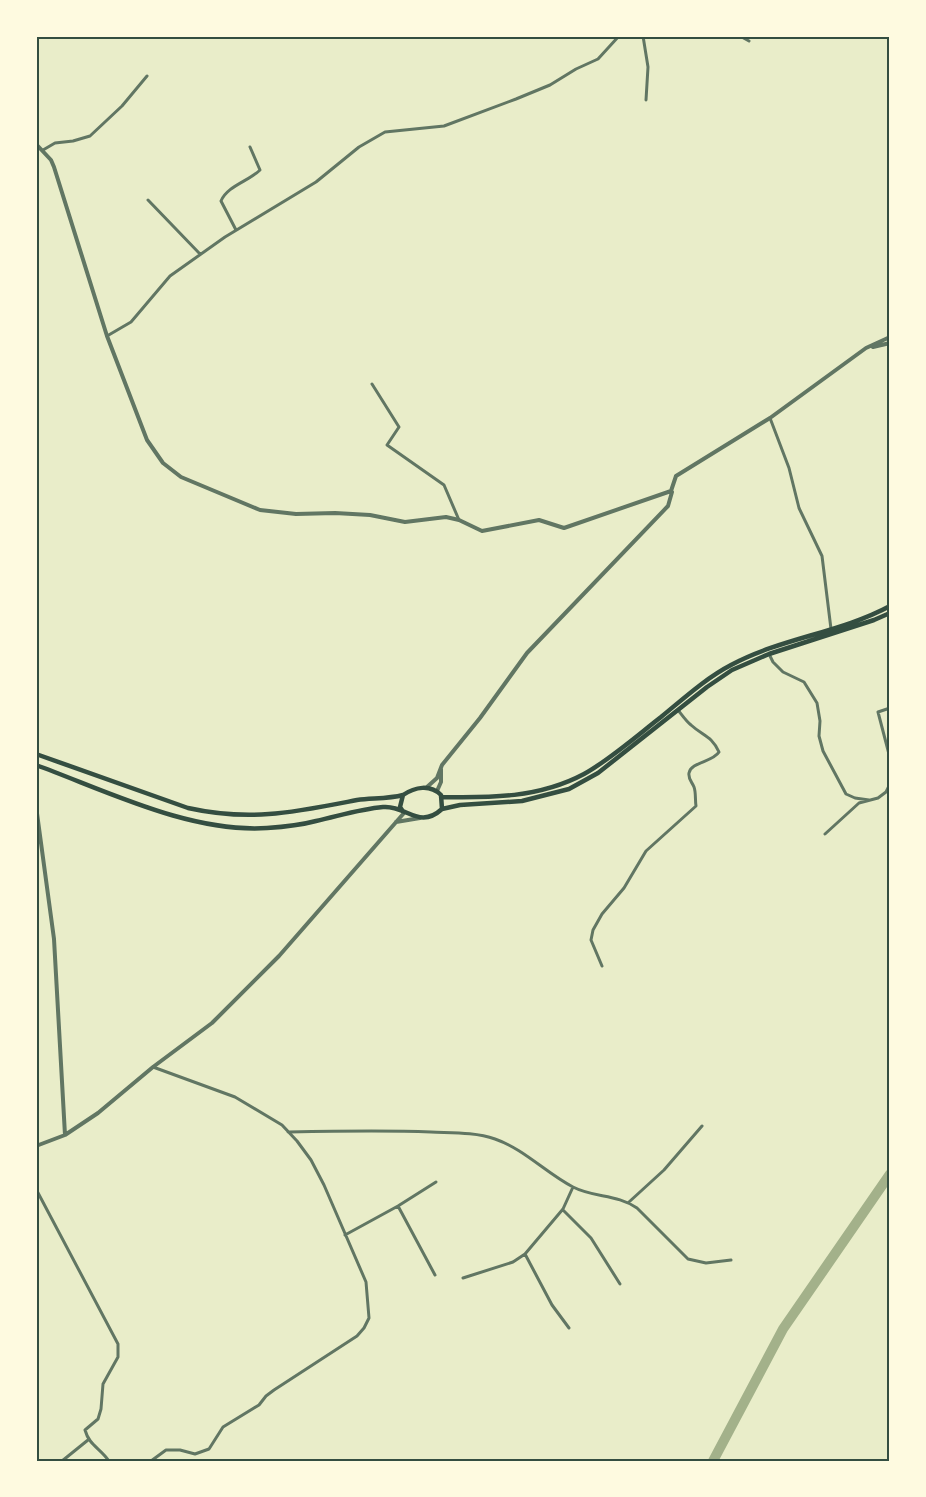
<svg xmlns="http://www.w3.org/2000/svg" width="926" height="1497" viewBox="0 0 926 1497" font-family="'DM Sans',sans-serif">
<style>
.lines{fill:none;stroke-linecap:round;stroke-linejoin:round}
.river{stroke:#a3b18a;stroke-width:10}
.minor{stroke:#617663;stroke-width:3}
.tertiary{stroke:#617663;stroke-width:4}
.primary{stroke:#344e41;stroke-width:4.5}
.neatline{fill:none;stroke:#344e41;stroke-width:2}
</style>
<rect width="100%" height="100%" fill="#e9edc9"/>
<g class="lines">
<path class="river" d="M713,1461l70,-132 107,-155"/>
<path class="minor" d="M643,36l5,31 -2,33
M740,36l9,5
M43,150l12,-7 18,-2 17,-5 32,-30 25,-30
M148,200l52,54
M236,230l-15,-29c6,-15 28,-20 39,-31l-10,-23
M107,336l24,-14 39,-46 55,-39 91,-55 43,-35 26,-15 59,-6 72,-27 34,-14 26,-16 22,-10 21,-23
M372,384l27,43 -12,18 57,40 15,35
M770,418l19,50 10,40 23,48 9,73
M769,654l4,8 10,10 21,10 13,21 3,18 -1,15 4,15 23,43 9,4 14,2
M890,708l-12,4 12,46
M825,834l34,-31 19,-5 8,-6 4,-8v-18
M602,966l-11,-26 2,-10 9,-16 22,-26 22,-37 50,-45c-1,-6 0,-14 -2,-19 -2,-5 -6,-8 -5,-14 2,-11 24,-11 30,-21 -7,-16 -16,-16 -28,-27 -5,-4 -9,-10 -13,-15
M288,1132c48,-1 95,-2 143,0 20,1 44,0 64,7 29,10 51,34 78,48 21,11 44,7 64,21l51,51 18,4 25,-3
M36,1189l82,155v13l-15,27 -2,25 -3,10 -13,11c4,15 15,18 24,31
M629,1202l35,-32 38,-44
M398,1206l37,69
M563,1210l28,28 29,46
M345,1235l53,-29 38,-24
M525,1254l27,51 17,23
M463,1278l50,-16 12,-8 38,-45 10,-22
M62,1461l26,-21
M151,1461l15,-11h14l15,4 14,-5 14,-22 36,-22 7,-9 8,-6 83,-54 7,-8 5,-10 -3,-36 -42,-97 -13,-25 -14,-19 -15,-16 -47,-28 -82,-30"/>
<path class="tertiary" d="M36,144l15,16 3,7 53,169 40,104 16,23 18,14 79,33 36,4 39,-1 35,2 35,7 41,-5 13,3 23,11 57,-11 25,8 107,-37 5,-15
M873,347l17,-4
M676,476l94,-58 96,-70 24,-11
M427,787l10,-9 5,-13 38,-47 47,-65 141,-147 4,-14
M437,791l4,-9v-13
M36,806l18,133 11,196
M396,822l24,-4
M36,1146l29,-11 33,-22 55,-46 59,-44 67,-67 125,-143"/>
<path class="primary" d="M36,754l152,54c63,14 107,4 169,-8 16,-2 31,-1 46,-5
M36,765c71,26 154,68 231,63 16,-1 34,-3 49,-7 23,-5 44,-12 67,-14 23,-2 36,23 59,2l-1,-14c-11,-11 -26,-8 -38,0l-3,12 2,3
M441,797c50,1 98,1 143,-23 24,-13 55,-40 77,-57 22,-18 45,-39 70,-52 50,-27 109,-32 159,-59
M442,809l18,-4 62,-4 47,-12 29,-16 109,-86 25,-17 37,-16 105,-34 16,-7"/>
</g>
<rect width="926" height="1497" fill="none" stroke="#fefae0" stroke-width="75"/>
<rect x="38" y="38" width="850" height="1422" class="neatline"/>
</svg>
